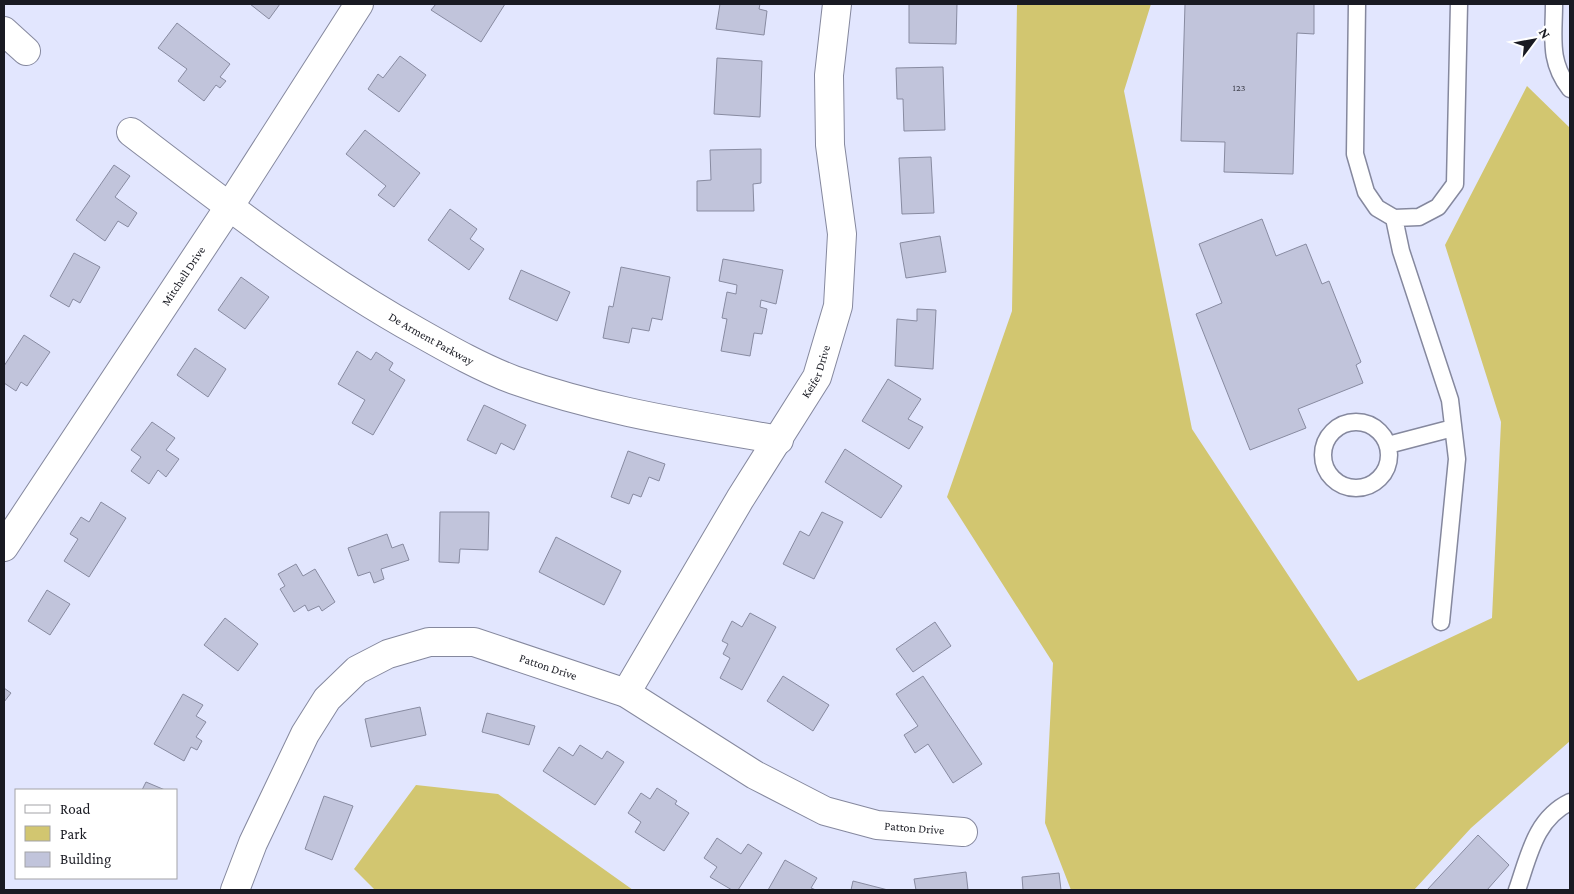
<svg xmlns="http://www.w3.org/2000/svg" width="1574" height="894" viewBox="0 0 1574 894" font-family="'Crimson Pro',serif">
<style>
.green{fill:#d2c670}
.building{fill:#c1c4db;stroke:#888ba1}
.lines{fill:none;stroke-linecap:round;stroke-linejoin:round}
.service-casing{stroke:#85889e;stroke-width:19}
.minor-casing{stroke:#85889e;stroke-width:30}
.service{stroke:#fff;stroke-width:16}
.minor{stroke:#fff;stroke-width:28}
.labels{text-anchor:middle;stroke-width:4;stroke-linejoin:round;paint-order:stroke}
.number-label{font-size:10px;fill:#434450}
.street-label{font-size:12px;fill:#191a22;stroke:#fff}
</style>
<rect width="100%" height="100%" fill="#e2e6fe"/>
<path class="green" d="M1017,4h134l-27,87 68,338 166,252 134,-63 9,-196 -56,-177 82,-159 43,42v613l-99,87 -57,62h-343l-26,-67 8,-160 -106,-166 65,-186z
M416,785l82,9 135,96h-258l-21,-21z"/>
<path class="building" d="M250,4h30l-11,15z
M436,4h69l-24,38 -50,-32z
M720,4h40l-1,5 8,2 -3,24 -48,-6z
M909,4h48l-1,40 -47,-1z
M1185,4h129v30l-17,-1 -4,141 -69,-2 1,-30 -44,-1z
M177,23l53,41 -10,13 6,4 -6,7 -4,-3 -12,16 -26,-20 9,-12 -29,-21z
M400,56l26,19 -27,37 -31,-23 10,-15 5,4z
M717,58l45,3 -2,56 -46,-3z
M943,67l2,63 -41,1 -1,-32h-6l-1,-31z
M365,130l55,43 -26,34 -16,-12 8,-9 -40,-32z
M761,149v34l-8,1 1,27h-57v-30l14,-1 -1,-30z
M931,157l3,56 -32,1 -3,-56z
M114,165l16,11 -15,21 22,16 -9,14 -10,-6 -13,20 -29,-21z
M450,209l27,20 -7,10 14,10 -15,21 -41,-30z
M1262,219l14,37 30,-12 16,40 7,-3 32,81 -5,3 7,18 -65,26 8,19 -56,22 -54,-136 26,-11 -23,-59z
M940,236l6,36 -40,6 -6,-35z
M74,253l26,14 -20,36 -7,-4 -4,8 -19,-11z
M723,259l60,11 -7,34 -15,-4 -1,7 7,2 -5,25 -8,-1 -4,23 -29,-5 6,-32 -5,-1 5,-26 9,2 1,-9 -18,-4z
M621,267l49,10 -8,43 -10,-2 -3,13 -17,-3 -3,15 -26,-5 6,-32 4,1z
M521,270l49,22 -13,29 -48,-22z
M241,277l28,20 -24,32 -27,-19z
M917,309l19,1 -3,59 -38,-3 2,-47 20,2z
M24,335l26,17 -23,34 -6,-4 -5,9 -12,-8v-17z
M195,348l31,21 -18,28 -31,-22z
M357,351l14,9 5,-8 17,11 -4,7 16,10 -32,55 -21,-12 13,-23 -27,-16z
M888,379l33,20 -13,20 15,8 -14,22 -47,-28z
M484,405l42,20 -12,25 -13,-7 -5,11 -29,-14z
M152,422l23,16 -9,12 13,9 -13,18 -8,-7 -9,14 -18,-13 10,-14 -10,-7z
M845,449l57,37 -21,32 -56,-36z
M628,451l37,13 -6,17 -10,-4 -8,20 -8,-3 -4,10 -18,-7z
M101,502l25,16 -37,59 -25,-16 14,-22 -8,-5 11,-17 8,5z
M440,512h49l-1,38 -28,-1 -1,14 -20,-1z
M822,512l21,10 -29,57 -31,-15 17,-33 9,5z
M387,534l5,14 11,-4 6,16 -28,9 3,10 -10,4 -4,-11 -12,4 -10,-28z
M556,537l65,34 -17,34 -65,-33z
M296,564l7,12 12,-7 20,33 -13,9 -3,-5 -11,5 -3,-6 -11,7 -14,-23 5,-3 -7,-12z
M47,590l23,14 -20,31 -22,-14z
M750,613l26,14 -34,63 -22,-12 10,-20 -7,-4 5,-10 -6,-3 10,-20 10,6z
M225,618l33,26 -20,27 -34,-26z
M935,622l16,24 -38,26 -17,-23z
M783,676l46,29 -16,26 -46,-30z
M923,676l59,88 -29,19 -25,-39 -13,9 -11,-18 14,-9 -22,-32z
M4,688l7,5 -7,9z
M183,694l20,11 -7,11 10,6 -10,15 6,4 -5,9 -6,-3 -7,14 -30,-17z
M420,707l6,28 -55,12 -6,-28z
M487,713l48,13 -6,19 -47,-13z
M580,745l22,14 5,-8 17,11 -29,43 -52,-34 16,-24 14,9z
M146,782l19,8h-23z
M657,788l20,13 -2,3 14,9 -25,38 -29,-19 6,-10 -13,-9 13,-20 9,6z
M324,796l29,10 -21,54 -27,-11z
M1478,835l31,30 -22,25h-60z
M717,838l24,16 7,-10 14,9 -24,37h-6l-22,-13 7,-10 -13,-9z
M785,860l32,18 -6,10 5,2h-48z
M966,872l2,18h-52l-2,-11z
M1059,873l2,17h-38l-1,-13z
M853,881l35,9h-37z"/>
<g class="lines">
<defs>
<path id="service" d="M1357,4l-2,150 11,38 11,16 17,10 25,-1 19,-10 17,-23 4,-180
M1554,4c0,33 -6,57 16,85
M1394,218l7,33 49,149 7,59 -16,163
M1323 455a33 33 0 1 1 66 0a33 33 0 1 1-66 0Z
M1388,445l65,-17
M1517,890c12,-34 18,-71 53,-88"/>
<g id="minor">
<path d="M4,31l22,20"/>
<path id="s1" d="M131,132c93,71 186,144 289,201 30,17 62,35 94,47 87,31 175,44 265,60"/>
<path id="s2" d="M4,547l225,-340 130,-203"/>
<path id="s3" d="M626,693l114,-194 77,-122 21,-71 4,-72 -12,-89 -1,-70 8,-71"/>
<path id="s4" d="M235,890l18,-47 52,-109 22,-35 30,-29 31,-16 41,-12h45l152,51 129,82 70,36 52,14 86,7"/>
</g>
</defs>
<use href="#service" class="service-casing"/>
<use href="#minor" class="minor-casing"/>
<use href="#service" class="service"/>
<use href="#minor" class="minor"/>
</g>
<g class="labels">
<g class="number-label">
<text x="1239" y="91">123</text>
</g>
<g class="street-label">
<text dy="4" stroke="none"><textPath href="#s2" startOffset="325">Mitchell Drive</textPath></text>
<text dy="4" stroke="none"><textPath href="#s1" startOffset="365">De Arment Parkway</textPath></text>
<text dy="4" stroke="none"><textPath href="#s3" startOffset="374">Keifer Drive</textPath></text>
<text dy="4" stroke="none"><textPath href="#s4" startOffset="455">Patton Drive</textPath></text>
<text dy="4" stroke="none"><textPath href="#s4" startOffset="860">Patton Drive</textPath></text>
</g>
</g>
<rect width="1574" height="894" fill="none" stroke="#191a22" stroke-width="10"/>
<rect x="15" y="789" width="162" height="90" fill="#ffffff" stroke="#a3a3a7"/>
<rect x="25" y="805" width="25" height="8" fill="#ffffff" stroke="#a3a3a7"/>
<text x="60" y="814" font-size="15" fill="#191a22">Road</text>
<rect x="25" y="826" width="25" height="15" fill="#d2c670" stroke="#a3a3a7"/>
<text x="60" y="839" font-size="15" fill="#191a22">Park</text>
<rect x="25" y="852" width="25" height="15" fill="#c1c4db" stroke="#a3a3a7"/>
<text x="60" y="864" font-size="15" fill="#191a22">Building</text>
<g transform="translate(1534 40) rotate(58)" stroke="#ffffff" stroke-width="4" paint-order="stroke">
<path d="M0-4L9 19L0 12L-9 19Z" fill="#191a22"/>
<text y="-8" font-size="14" font-weight="bold" text-anchor="middle" fill="#191a22">N</text>
</g>
</svg>
